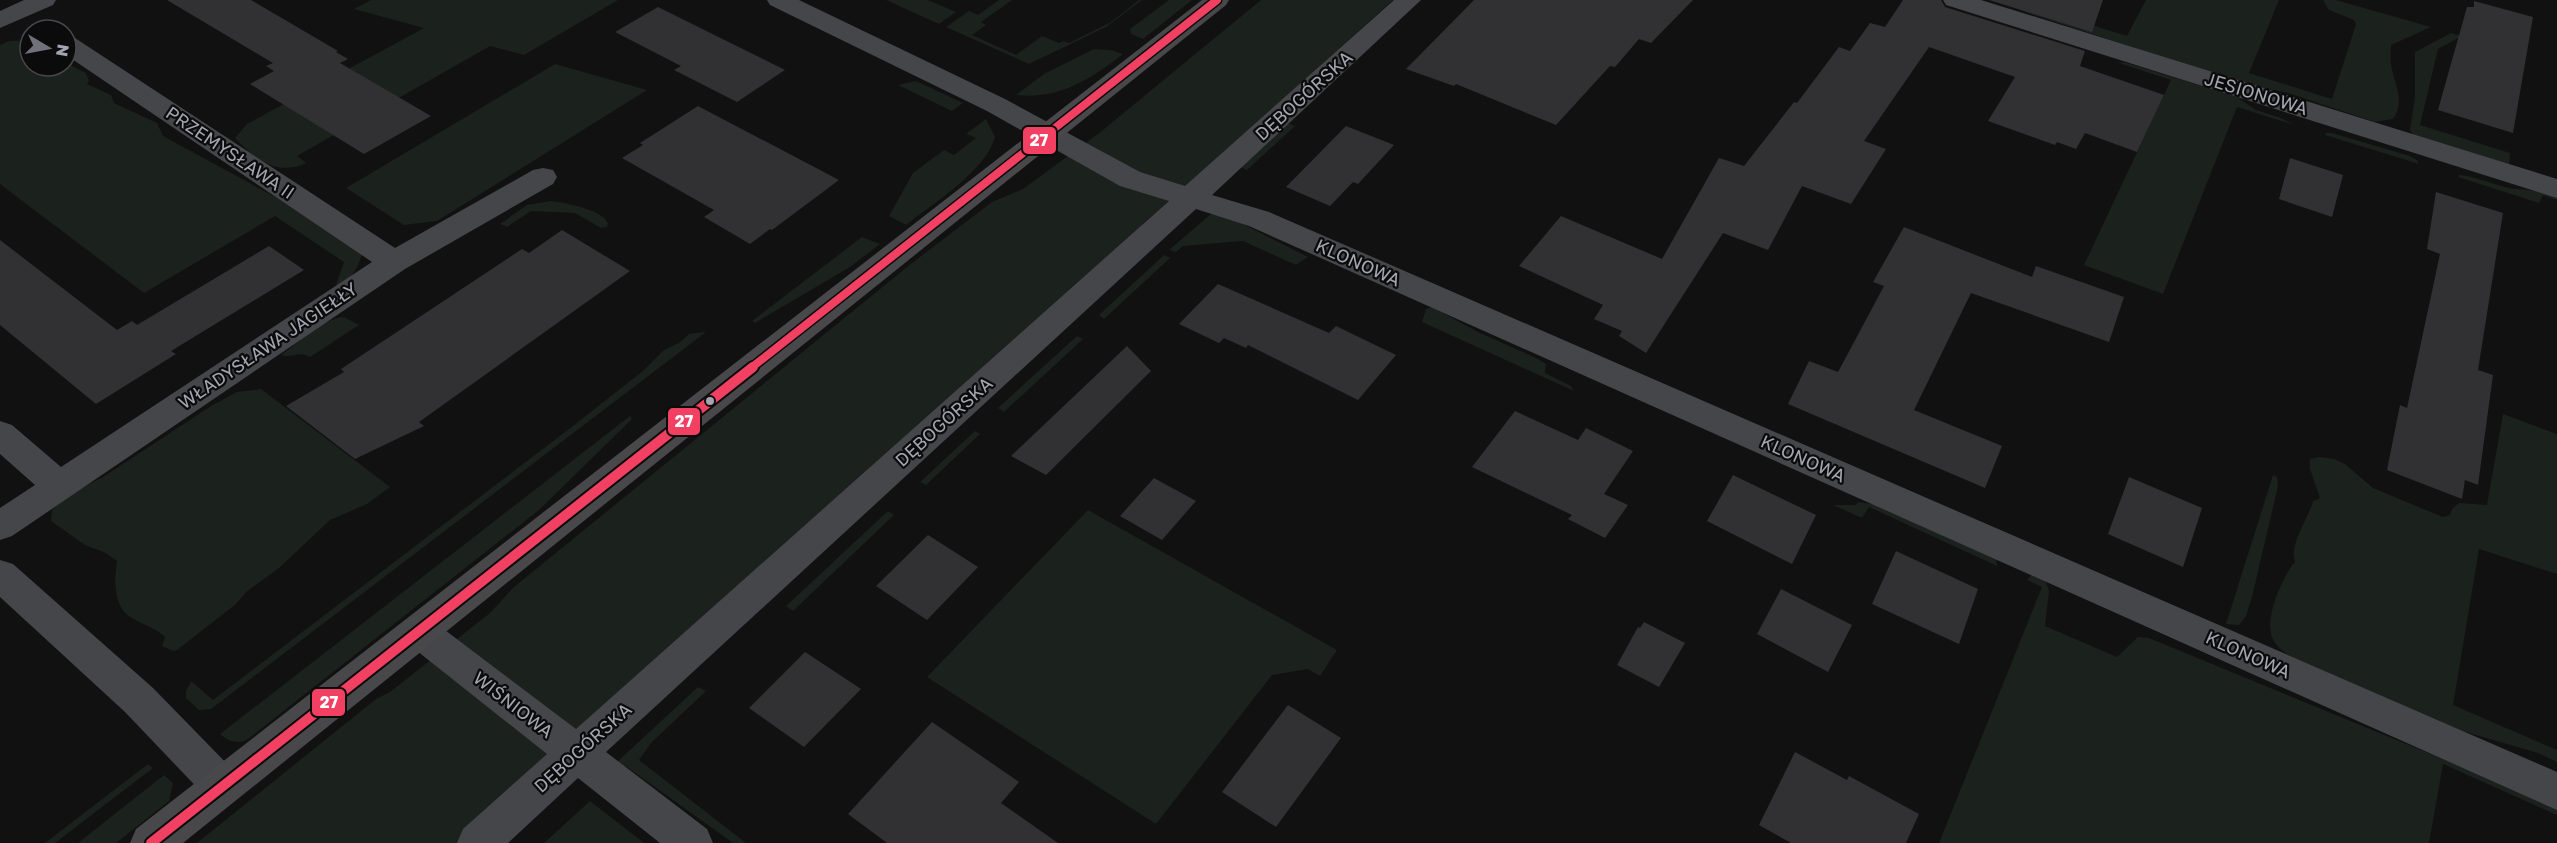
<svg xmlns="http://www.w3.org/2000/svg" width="2557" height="843" viewBox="0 0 2557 843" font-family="'Golos Text',sans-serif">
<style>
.green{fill:#1b211d}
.building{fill:#313133}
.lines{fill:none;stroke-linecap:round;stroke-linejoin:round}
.minor{fill:#45464a;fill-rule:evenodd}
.major{fill:#48484b;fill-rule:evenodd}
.bus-1-far1-casing{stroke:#0c0b0c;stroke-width:11}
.bus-1-casing{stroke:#0c0b0c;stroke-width:14}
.bus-1-far1{stroke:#f24062;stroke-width:8}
.bus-1{stroke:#f24062;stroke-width:10}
.bus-dot{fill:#a3a5b1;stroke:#0c0b0c;stroke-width:2}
.labels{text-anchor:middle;stroke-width:4.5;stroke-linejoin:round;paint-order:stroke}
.street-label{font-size:18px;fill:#a3a5b1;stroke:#0c0b0c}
.line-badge{stroke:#0c0b0c;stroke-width:2}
.badge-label{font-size:16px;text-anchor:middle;font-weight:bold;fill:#fff}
</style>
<rect width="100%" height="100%" fill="#111"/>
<path class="green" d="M371,0h247l-94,55 -34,-9 -193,110 9,7c-29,14 -52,-5 -71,-25l12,-14 177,-96 -70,-19z
M886,0h42l28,12 -17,12z
M999,0h13l-31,22 5,3 -14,10 44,20 26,-19 17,7 4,-2 6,2 42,-21 28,-22h3l-36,27 -77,37 -83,-37 23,-16 9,4z
M1169,0h23l-49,39 -12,-5 -1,-5z
M1261,0h132l-79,71 -38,39 -4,-1 -128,114 -6,11 -678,609h-263l179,-144 14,-7 100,-79 24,-26 398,-324 80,-61 31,-13 75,-55z
M2012,0l115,36 19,-36h133l-30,73 83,26 24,-75 -2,-4 -25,-10 -6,-10h13l95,27 -40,18c0,6 -1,13 0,19 3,20 15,37 2,55l-18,3 -87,-29 -40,-8 -220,-72 -14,-6z
M2451,33l11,3 -24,13 -18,76 90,28 -1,14 -95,-30 -4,-7 5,-33v-45z
M30,40v26h36v-3l20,10 3,8 -2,3 24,11 3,8 43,20 6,13 114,62 85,56c-4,14 -11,28 -26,31l8,-23 -69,-46 -131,77 -144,-109v-139l9,-4z
M1094,49l17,1 12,4c-32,25 -64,46 -107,41l28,-21z
M2116,62l11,1 110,34 19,13 25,8 13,7 -57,-18 -74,187 -79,-29 87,-185z
M555,64l92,26 -210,131 -33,4 -58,-37z
M916,81l47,22 -11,8 -54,-26z
M986,119l9,18c-9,34 -63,67 -89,88l-17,-9 24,-43 31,-23 10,5 22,-17 -10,-4z
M1286,122l9,4 -48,44 -8,-4z
M2326,133h6l78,23 7,4 2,4 -94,-29z
M2459,175c16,1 30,8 46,12 17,4 35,2 52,8v5l-14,-5 -4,8 -81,-26z
M551,201c15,2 50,8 57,22l-1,4 -6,1 -26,-15 -44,-2 -24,16 -7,-3 27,-19z
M1211,214l22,5 75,38 -12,8 -53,-24 -60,5 -7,6 -7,-2z
M862,237l18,7 -30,23 -95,56 -3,-2z
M1164,255l6,3 -66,61 -5,-4z
M1432,307l46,25 60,27 8,5 -1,9 26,13 3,5 -152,-69 4,-13z
M344,317l15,8 -49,32c-11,-7 -19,2 -29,-2 18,-12 40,-36 63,-38z
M706,332l-495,377 -12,1 -13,-12v-7l5,-10 22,19 356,-271 74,-58 21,-21 15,-7 10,-9z
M1077,336l6,3 -79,73 -6,-4z
M261,389l129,98 -23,17 -37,16 -51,48 -33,24 -10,12 -59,46 -4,1 -11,-5 3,-9c-9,-9 -22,-12 -33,-19 -19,-11 -18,-38 -15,-57l-11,-8 -21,-8 -34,-24 1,-11 14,-14 37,-19 108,-71 26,-14z
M2503,414l54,20v140l-78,-25 -26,156 104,45v12l-19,-9 -113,-33 -133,-62c-9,-7 -19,-13 -21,-25 -5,-18 12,-58 24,-71 -6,-19 13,-42 18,-61l7,-3 -10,-29v-10l9,-2 15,2 11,5 28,24 70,29 7,-2 2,-6 7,-6 28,2z
M630,416l2,3 -93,91 -291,229c-10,6 -20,2 -28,-5z
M975,431l5,3 -54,51 -6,-3z
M2273,475l4,2 1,9 -26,111 -6,19 -7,9 -13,-1z
M1858,502l15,2 123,55 1,7 -128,-59 -7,11 -29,-13h23z
M1088,510l249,140 -17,26 -12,-7 -36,6 -116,149 -229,-147z
M888,511l6,4 -101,96 -7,-5z
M2032,574l14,8 3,9 -4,35 72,31 21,-20 11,1 408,168v9l-114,-51 -14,79h-490l103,-256 -15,-7z
M698,687l8,4 -55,52 -12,17 107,83h-13l-106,-76 -10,-5z
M148,764l5,4 -98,75h-10z
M164,775l9,8 -4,18 -53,42h-38z
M590,801l54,42h-100z"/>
<path class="building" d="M167,0h84l87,51 -2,1 12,7 -8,4 91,53 -67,38 -114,-70 24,-13 -8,-5 7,-3z
M1474,0h219l-42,43 -12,-4 -24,28 -5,-1 -54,59 -100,-41 -2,2 -48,-17z
M1903,0h38l4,7 140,44 -5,15 84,29 -27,57 -52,-19 -9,16 -19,-7 -2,3 -67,-24 27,-44 -86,-30 -65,94 22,8 -35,55 -49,-18 -34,64 -45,-17 -77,120 -27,-17 3,-5 -28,-12 9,-14 -84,-39 42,-50 101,43 57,-101 25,8 50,-64 3,1 42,-56 11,4 20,-28 15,4z
M1989,0h114l-11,32z
M2474,1l59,16 -20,116 -75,-23 29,-103h7z
M658,7l127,63 -48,32 -63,-32 7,-4 -66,-34z
M698,106l141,74 -67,50 -2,-1 -20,15 -46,-27 10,-7 -92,-52 21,-13 -3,-2z
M1346,126l48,19 -36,39 -5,-2 -23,24 -44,-19z
M2290,158l53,17 -11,42 -53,-18z
M2436,192l67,21 -25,157 15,5 -15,110 -13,-5 -3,19 -75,-29 13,-65 7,3 33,-154 -13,-5z
M1904,227l128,50 4,-11 88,31 -15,45 -138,-49 -57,117 88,36 -17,42 -197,-84 21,-43 29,11 46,-86 -11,-4z
M562,230l68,41 -211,151 5,4 -69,33 -69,-53 58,-34 -3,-3 181,-120 7,4z
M0,240l117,90 15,-9 5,4 132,-79 35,24 -133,81 5,3 -80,50 -96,-79z
M1218,284l111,49 7,-7 60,29 -38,45 -110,-55 -2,3 -22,-10 -5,5 -40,-19z
M1127,346l24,25 -105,104 -35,-19z
M1515,411l63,29 8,-12 47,23 -29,43 24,11 -23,33 -37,-19 4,-4 -100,-48z
M1733,475l83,40 -24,49 -85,-43z
M2129,477l73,31 -19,59 -75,-33z
M1154,478l42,23 -34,39 -42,-24z
M928,535l50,32 -51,53 -51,-34z
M1896,551l82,38 -19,55 -87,-40z
M1781,589l71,36 -24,47 -71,-38z
M1644,622l41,21 -26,44 -42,-22 21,-38 2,1z
M805,652l56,37 -57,58 -55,-39z
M1288,705l53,33 -65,89 -54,-35z
M932,722l87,60 -18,21 57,40h-171l-39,-29z
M1795,752l52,28 2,-4 70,38 -13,29h-115l-32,-18z"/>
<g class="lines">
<path class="minor" d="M24,0h32l-3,5 -53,23v-17z
M767,0h32l206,99 135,73 45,14 209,-186h27l-209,195 57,17 1288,560v38l-1308,-584 -53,-17 -590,543 101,77 6,14h-53l-82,-65 -70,65h-51l6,-14 84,-75 -140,-111 -6,-11 6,-11 13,-5 13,5 143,108 593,-528 -49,-15 -133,-75 -217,-106z
M1943,0h38l576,179v19l-611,-193z
M66,35l9,3 320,210 138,-78 10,-2 10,2 4,7 -4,7 -148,85 -393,267 -12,4v-32l35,-23 -35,-31v-33l12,4 49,42 311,-205 -306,-207z
M0,560l13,4 140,124 83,85 6,13 -6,13 -14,6 -14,-6 -83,-87 -125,-115z"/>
<path class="major" d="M1202,0h27l-3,5 -1043,838h-53l6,-14z"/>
<defs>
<path id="bus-1-far1" d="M751,368l466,-368"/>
<path id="bus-1" d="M151,843l602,-476"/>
</defs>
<use href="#bus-1-far1" class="bus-1-far1-casing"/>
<use href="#bus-1" class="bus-1-casing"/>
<use href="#bus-1-far1" class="bus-1-far1"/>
<use href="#bus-1" class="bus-1"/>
</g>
<circle class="bus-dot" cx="710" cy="401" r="5"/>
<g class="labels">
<g class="street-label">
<text transform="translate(2256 94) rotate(17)" y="6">JESIONOWA</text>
<text transform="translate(1304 96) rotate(-42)" y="6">DĘBOGÓRSKA</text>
<text transform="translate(230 153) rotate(34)" y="6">PRZEMYSŁAWA II</text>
<text transform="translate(1358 263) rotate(24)" y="6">KLONOWA</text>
<text transform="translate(268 346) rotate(-34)" y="6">WŁADYSŁAWA JAGIEŁŁY</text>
<text transform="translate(944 422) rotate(-42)" y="6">DĘBOGÓRSKA</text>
<text transform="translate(1803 459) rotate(24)" y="6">KLONOWA</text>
<text transform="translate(2248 655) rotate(24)" y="6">KLONOWA</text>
<text transform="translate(513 705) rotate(38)" y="6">WIŚNIOWA</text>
<text transform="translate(583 748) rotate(-42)" y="6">DĘBOGÓRSKA</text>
</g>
</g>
<g class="line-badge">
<rect x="1022" y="126" width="35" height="29" rx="6" fill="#f24062"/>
<rect x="667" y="407" width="34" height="29" rx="6" fill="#f24062"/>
<rect x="311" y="688" width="35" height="29" rx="6" fill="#f24062"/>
</g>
<g class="badge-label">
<text x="1039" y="146">27</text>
<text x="684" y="427">27</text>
<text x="329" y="708">27</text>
</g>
<g transform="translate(48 48) rotate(100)"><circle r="28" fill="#0c0b0c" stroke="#48494e" stroke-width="1.5"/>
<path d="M0-4.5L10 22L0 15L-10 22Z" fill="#707179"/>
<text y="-9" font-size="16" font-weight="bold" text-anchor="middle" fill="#a3a5b1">N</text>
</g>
</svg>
